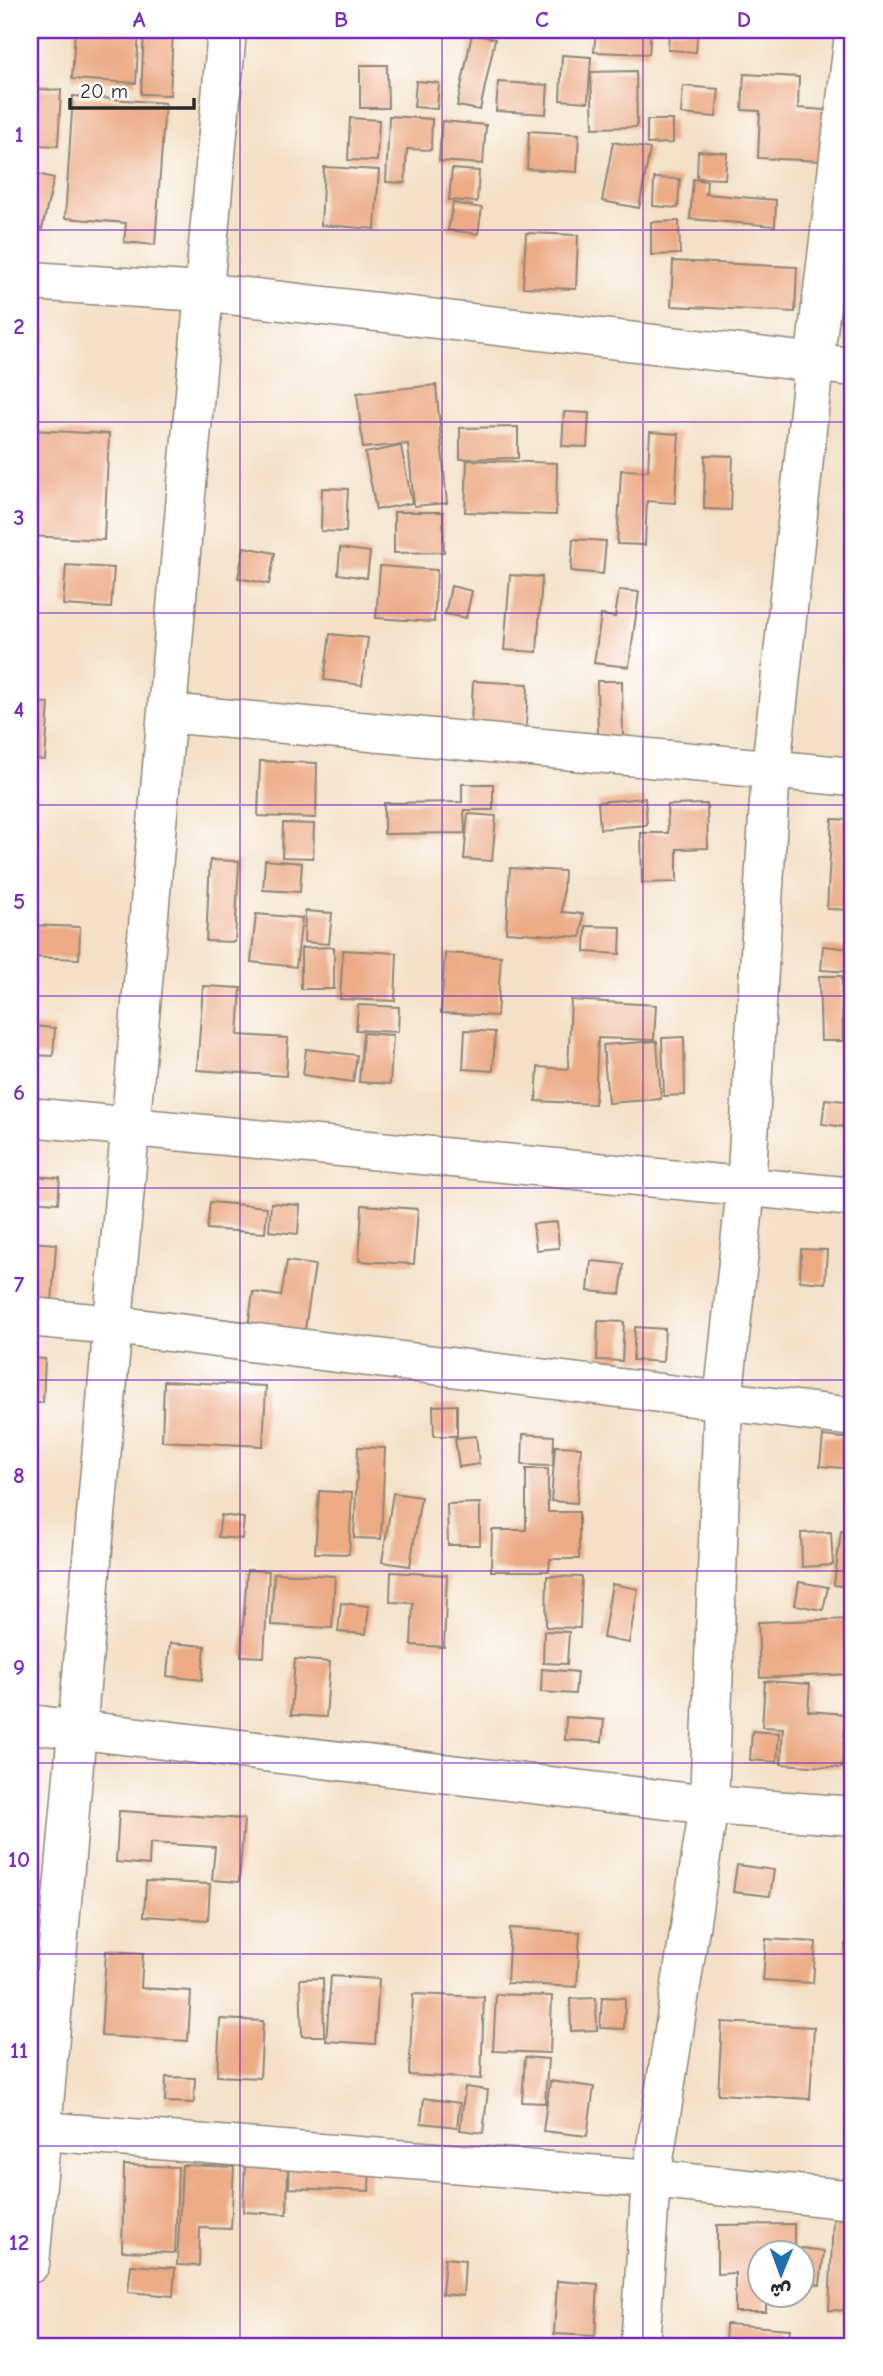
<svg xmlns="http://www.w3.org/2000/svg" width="883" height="2376" viewBox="0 0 883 2376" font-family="'Comic Neue','Playpen Sans Arabic',sans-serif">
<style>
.building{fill:#ecab85}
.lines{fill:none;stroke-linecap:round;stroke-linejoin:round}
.street-casing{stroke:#8f8678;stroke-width:41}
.street{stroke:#fff;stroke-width:38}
.grid{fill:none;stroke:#7b2cbf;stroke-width:2;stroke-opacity:0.55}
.neatline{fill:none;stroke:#7b2cbf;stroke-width:2.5}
.grid-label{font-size:23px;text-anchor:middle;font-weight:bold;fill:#7b2cbf}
</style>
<rect width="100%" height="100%" fill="#fff"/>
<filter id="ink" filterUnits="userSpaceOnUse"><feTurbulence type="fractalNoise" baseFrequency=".0143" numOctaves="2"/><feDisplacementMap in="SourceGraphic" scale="14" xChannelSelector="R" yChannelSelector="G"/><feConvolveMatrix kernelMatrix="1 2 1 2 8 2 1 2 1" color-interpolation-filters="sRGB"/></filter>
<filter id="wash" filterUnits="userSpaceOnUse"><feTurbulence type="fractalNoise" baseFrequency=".00686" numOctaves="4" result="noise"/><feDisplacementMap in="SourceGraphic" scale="28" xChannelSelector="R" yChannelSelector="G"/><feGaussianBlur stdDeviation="1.57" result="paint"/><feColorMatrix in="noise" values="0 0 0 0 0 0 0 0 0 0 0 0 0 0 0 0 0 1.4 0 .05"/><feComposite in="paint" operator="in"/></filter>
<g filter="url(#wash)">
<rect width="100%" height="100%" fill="#f3e0c6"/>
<g id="blocks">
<path class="building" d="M75,30h64l-3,53 -64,-4z
M144,30h29l-3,65 -29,-1z
M596,30h55l-2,24 -55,-2z
M669,30h29l-2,22 -28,-2z
M472,34l23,5 -15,71 -23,-4z
M562,55l29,2 -3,45 -28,-2z
M360,65h27l1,43h-28z
M636,71l1,56 -44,1 -2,-56z
M744,74l55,3 -1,31 27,2 -3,51 -64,-3 2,-47 -18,-1z
M416,81l23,2 -2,26 -23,-2z
M498,82l50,3 -2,29 -50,-3z
M683,86l36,3 -3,28 -35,-3z
M30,89l31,1 -3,56 -28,-1z
M73,96l92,7 -10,142 -31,-3 2,-19 -61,-5z
M389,116l43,3 -1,31 -24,-1 -2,34 -19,-1z
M350,118l29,2 -2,41 -29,-1z
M647,120h26v23l-26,1z
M442,121l44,4 -3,39 -44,-3z
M529,131l50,3 -2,38 -50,-3z
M613,142l37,7 -11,59 -37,-7z
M698,151l29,2 -2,26 -28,-1z
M324,167l55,3 -4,59 -54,-4z
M452,169l27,2 -2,31 -28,-2z
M30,172l24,6 -12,51 -12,-3z
M654,178l26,1 -2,29 -25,-2z
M693,179l14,2 -1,13 70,6 -1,26 -85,-7z
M453,203l29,5 -4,26 -30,-4z
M679,221l1,33 -29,1v-33z
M526,233l52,2 -2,54 -53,-2z
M673,261l124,6 -2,45 -124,-6z
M436,385l11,118 -33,3 -6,-62 -45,4 -6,-55z
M564,412l25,1 -2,34 -25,-1z
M518,427v31l-58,1v-31z
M30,430l79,4 -5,106 -74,-4z
M650,432l29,2 -4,69 -28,-2 -2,44 -28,-1 4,-74 27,1z
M401,446l11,57 -36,7 -11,-57z
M705,455l28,1 -2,54 -27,-1z
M467,460l90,3 -1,52 -91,-3z
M322,488l26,1 -2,43 -25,-1z
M394,512h49l1,40 -50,1z
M573,539l33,2 -3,33 -32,-3z
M244,547l31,6 -6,31 -31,-6z
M340,548l30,4 -3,26 -29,-4z
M66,565l48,3 -3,40 -48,-3z
M380,566l57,4 -3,52 -58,-4z
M510,575l32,2 -5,75 -33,-2z
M451,586l21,5 -6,27 -21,-4z
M619,590l20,2 -10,75 -35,-4 7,-48 14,2z
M330,634l38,4 -6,47 -38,-5z
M473,681l55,3 -2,43 -55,-3z
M597,681h25l1,57h-25z
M30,702l19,1 -4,57 -15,-1z
M260,761l57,2 -1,55 -58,-2z
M462,784h31v26h-29l1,23 -81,1v-31l78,-1z
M645,798l2,27 -47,4 -2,-27z
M707,804l1,44 -31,1v33l-35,1 -1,-50h27l-1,-28z
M468,814l28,2 -4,45 -28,-2z
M832,819l21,1v90l-26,-1z
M283,823l31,1 -1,34 -31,-1z
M210,860l29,1 -4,81 -29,-1z
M265,860l37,3 -2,29 -37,-2z
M510,868l54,3 -2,41 21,2 -2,23 -75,-5z
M305,911l27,2 -3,31 -25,-2z
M256,914l46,4 -6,49 -45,-5z
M30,925l50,2 -1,32 -49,-2z
M586,926l35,1 -1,27 -35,-2z
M823,946l29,3 -2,23 -29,-2z
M334,947v42h-33v-41z
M343,950l54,3 -2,48 -55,-2z
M445,953l56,3 -4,60 -56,-3z
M819,976h23l1,65h-22z
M848,981h5v60l-8,-1z
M203,986l38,2 -3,47 50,3 -2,38 -89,-6z
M571,1000l85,5 -2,35 -56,-2 -3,66 -59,-3 2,-34 30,2z
M358,1005l41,2 -1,25 -42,-2z
M30,1026l25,2 -2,28 -23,-1z
M465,1030l30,2 -2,39 -30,-2z
M363,1033l30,2 -3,49 -31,-2z
M684,1037l1,58 -21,1 -2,-58z
M657,1041l4,58 -53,4 -5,-58z
M306,1049l51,6 -4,27 -50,-7z
M825,1099l28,3v26l-31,-4z
M30,1176l30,2 -2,25 -28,-2z
M210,1202l57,5 -2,26 -58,-4z
M271,1203l29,2 -2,29 -29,-3z
M362,1205l56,4 -4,55 -55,-3z
M557,1222l2,26 -23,2 -3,-26z
M30,1242l26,2 -4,59 -22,-2z
M801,1249l26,1 -2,33 -25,-2z
M287,1261l28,4 -11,70 -56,-8 5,-35 28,4z
M591,1261l33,3 -4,30 -32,-3z
M598,1321l26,1 -2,39 -25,-1z
M635,1327l30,2 -2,33 -30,-2z
M30,1358l15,1 -2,44h-13z
M164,1381l102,5 -3,60 -101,-5z
M457,1405v31h-23l-1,-30z
M523,1434l31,2 -1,30 -31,-1z
M476,1436l3,28 -20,3 -4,-29z
M823,1436l30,3v30l-33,-3z
M555,1446l26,1 -4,56 -26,-2z
M358,1447l27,1 -4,91 -27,-1z
M526,1469h22v43h31v47h-29l-1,12h-58l1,-41h34z
M319,1491l33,2 -3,61 -34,-1z
M393,1493l28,4 -11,69 -28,-4z
M480,1503v42h-32l-1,-41z
M221,1515l23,3 -2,21 -24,-2z
M841,1531l12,2v55l-19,-3z
M831,1532l2,33 -31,2 -1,-34z
M247,1570l22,1 -5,86 -23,-1z
M391,1572l56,3 -3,72 -33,-2 2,-42 -23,-1z
M274,1573l61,3 -3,52 -61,-3z
M547,1576l35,1 -2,51 -34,-1z
M799,1582l29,5 -5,23 -28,-5z
M612,1584l26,5 -9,54 -26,-5z
M341,1603l28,3 -3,28 -28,-2z
M851,1619l1,55 -92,4 -2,-56z
M544,1631l25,1 -2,32 -24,-1z
M170,1643l35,3 -3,34 -35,-4z
M295,1659l35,3 -4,55 -35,-2z
M542,1669l35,3 -2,22 -34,-2z
M765,1681l45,3 -2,27 38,3 -4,54 -61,-4 2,-36 -21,-1z
M566,1717l38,3 -2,22 -37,-2z
M752,1731l27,2 -2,29 -27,-2z
M119,1811l125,8 -5,63 -27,-2 3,-33 -65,-4 -1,22 -33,-3z
M737,1865l37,5 -4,26 -37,-4z
M146,1881l64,3 -2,36 -64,-4z
M510,1928l70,4 -3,55 -70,-4z
M766,1939l50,3 -3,41 -50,-3z
M853,1943v32l-4,1 -4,-32z
M106,1951l37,2 -2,35 50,3 -3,50 -87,-5z
M331,1976l48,3 -4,65 -49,-3z
M323,1978l1,58h-22l-2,-57z
M413,1994l71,3 -3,82 -72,-4z
M496,1994l56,2 -2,57 -57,-2z
M602,1997l23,1 -1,31 -24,-1z
M596,1998l1,32 -26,1 -1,-32z
M220,2019l43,2 -3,57 -43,-2z
M722,2022l92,5 -4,72 -92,-5z
M525,2057l23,2 -3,44 -23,-1z
M166,2077l29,1 -1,25 -29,-1z
M550,2081l44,6 -7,49 -44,-5z
M465,2087l23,3 -5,43 -23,-3z
M424,2098l36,5 -3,24 -36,-4z
M851,2129l2,1v32h-5z
M290,2157l80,4 -1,30 -80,-3z
M245,2160l43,2 -1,52 -44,-2z
M124,2165l54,2 -3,86 -53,-2z
M182,2165l52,2 -3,62 -31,-1 -1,38 -22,-1z
M833,2218l20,1v92l-24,-1z
M794,2224v30h-34v42h6v16h-31v-39l-18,1v-49z
M801,2248l23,3 -4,34 -18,-3z
M445,2258l20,2 -2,36 -21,-2z
M131,2265l44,3 -2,28 -45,-4z
M557,2281l41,3 -3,52 -41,-2z
M726,2324l64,5 -2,17h-63z"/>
</g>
</g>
<g filter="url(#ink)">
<use href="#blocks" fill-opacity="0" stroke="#8f8678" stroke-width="2"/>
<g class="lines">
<defs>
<path id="street" d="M30,281l173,11 650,75
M167,713l686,64
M30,1117l823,80
M30,1317l83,8 740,92
M30,1724l679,81 144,11
M30,2130l621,49 202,21
M30,2264l197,-2234
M640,2346l11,-167 58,-374 14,-404 23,-213 25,-420 43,-404 39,-321"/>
</defs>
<use href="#street" class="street-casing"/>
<use href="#street" class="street"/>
</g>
</g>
<path class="grid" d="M240,30v2316M442,30v2316M643,30v2316M30,230h823M30,422h823M30,613h823M30,805h823M30,996h823M30,1188h823M30,1380h823M30,1571h823M30,1763h823M30,1954h823M30,2146h823"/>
<rect width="883" height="2376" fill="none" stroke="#fff" stroke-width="77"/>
<g transform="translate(781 2274) rotate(181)"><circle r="33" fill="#ffffff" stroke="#aaaaaa" stroke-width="2"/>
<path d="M0-5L12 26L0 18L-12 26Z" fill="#1f6fb2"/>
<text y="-10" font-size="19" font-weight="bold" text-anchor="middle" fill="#2b2b2b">ش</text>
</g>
<path d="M70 98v10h124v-10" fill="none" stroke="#2b2b2b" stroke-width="3.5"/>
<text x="80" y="98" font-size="21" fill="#2b2b2b" stroke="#ffffff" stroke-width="5" paint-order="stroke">20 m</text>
<rect x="38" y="38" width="806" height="2300" class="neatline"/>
<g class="grid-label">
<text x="139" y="27">A</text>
<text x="341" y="27">B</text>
<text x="542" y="27">C</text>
<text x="744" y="27">D</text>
<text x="19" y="142">1</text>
<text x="19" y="334">2</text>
<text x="19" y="525">3</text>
<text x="19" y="717">4</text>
<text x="19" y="909">5</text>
<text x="19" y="1100">6</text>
<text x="19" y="1292">7</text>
<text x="19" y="1483">8</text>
<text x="19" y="1675">9</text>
<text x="19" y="1867">10</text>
<text x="19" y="2058">11</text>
<text x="19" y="2250">12</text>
</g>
</svg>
